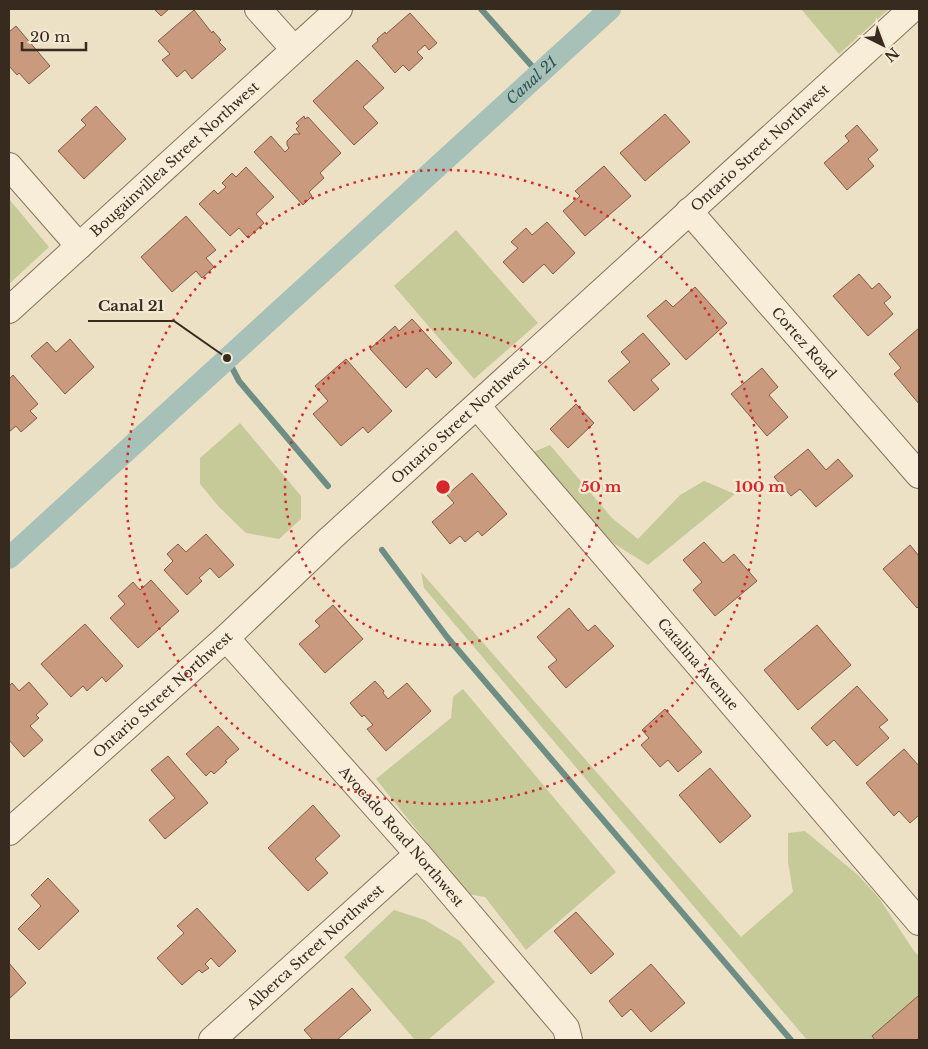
<svg xmlns="http://www.w3.org/2000/svg" width="928" height="1049" viewBox="0 0 928 1049" font-family="'Libre Baskerville',serif">
<style>
.green{fill:#c6ca99}
.lines{fill:none;stroke-linecap:round;stroke-linejoin:round}
.stream{stroke:#6e8e85;stroke-width:6}
.canal{stroke:#a7c0b8;stroke-width:22}
.building{fill:#c99a7d;stroke:#855b43}
.minor-casing{stroke:#87715c;stroke-width:28}
.minor{stroke:#f7edd8;stroke-width:26}
.ring{fill:none;stroke:#d62828;stroke-width:2.5;stroke-dasharray:2.5 5}
.labels{text-anchor:middle;stroke-width:4.5;stroke-linejoin:round;paint-order:stroke}
.street-label{font-size:14px;fill:#372a1f;stroke:#f4ead4}
.water-label{font-size:15px;font-style:italic;fill:#2f5653;stroke:#f4ead4}
.centre{fill:#d62828;stroke:#f4ead4;stroke-width:2.5}
.ring-label{font-size:15px;text-anchor:middle;font-weight:bold;fill:#d62828;stroke:#f4ead4;stroke-width:4.5;stroke-linejoin:round;paint-order:stroke}
.leader{fill:none;stroke:#372a1f;stroke-width:2}
.callout-dot{fill:#372a1f;stroke:#f4ead4;stroke-width:2}
.callout-label{font-size:15px;text-anchor:middle;font-weight:bold;fill:#372a1f;stroke:#f4ead4;stroke-width:4.5;stroke-linejoin:round;paint-order:stroke}
</style>
<rect width="100%" height="100%" fill="#ece0c5"/>
<path class="green" d="M801,9h88l-50,45z
M9,199l40,48 -40,37z
M456,230l82,93 -64,56 -80,-93z
M240,423l61,73v23l-22,20 -33,-6 -27,-26 -19,-23v-26z
M550,445l62,73 26,21 42,-44 24,-14 31,13 -87,71 -35,-22 -82,-90z
M421,572l320,365 52,-45 -5,-30v-29l17,-2 53,44 21,23 35,53 5,5v84h-112l-383,-452z
M463,689l153,183 -90,78 -41,-53 -17,-3 -92,-115 75,-61 2,-21z
M394,910l31,10 35,21 35,41 -67,58h-13l-71,-83z"/>
<g class="lines">
<path class="stream" d="M481,9l58,65
M227,358l12,23 89,105
M382,550l65,87 344,403"/>
<path class="canal" id="s1" d="M9,558l601,-549"/>
</g>
<path class="building" d="M154,9h15l-8,7z
M194,10l18,23 1,-2 8,9 -2,2 7,7 -34,30 -7,-9 -8,7 -15,-17 8,-6 -12,-13z
M410,13l27,30 -8,7 -4,-5 -8,7 6,6 -14,13 -6,-6 -8,8 -23,-27 6,-5 -1,-2 8,-7 1,2z
M16,26l34,40 -21,18 -10,-11 -2,2 -8,-9v-34z
M357,60l27,28 -21,19 15,16 -24,22 -41,-44z
M96,106l30,33 -42,40 -26,-28 28,-26 -5,-5z
M665,114l25,28 -45,39 -25,-28z
M304,116l1,3 3,-2 33,36 -21,20 4,5 -15,14 3,4 -9,9 -49,-53 17,-16 14,16 4,-4 -2,-3v-4l7,-7h6l-4,-5 3,-3 -3,-3z
M857,125l21,25 -10,9 6,7 -27,24 -23,-27 25,-22 -4,-5z
M604,166l27,30 -46,40 -22,-25 17,-15 -5,-5z
M246,167l28,30 -18,17 8,9 -16,15 -9,-10 -9,8 -31,-32 15,-14 4,4 8,-7 -4,-4 10,-10 4,4z
M186,216l30,34 -10,8 8,9 -12,11 -6,-7 -24,21 -31,-35z
M547,222l28,31 -22,21 -9,-10 -21,19 -20,-21 15,-14 -7,-6 15,-14 6,7z
M859,274l13,15 7,-6 12,14 -7,6 9,11 -25,22 -35,-40z
M695,287l32,36 -41,37 -39,-44 19,-16 7,7z
M412,319l40,44 -16,15 -9,-10 -21,20 -36,-39 25,-23 4,5z
M919,328v76l-25,-30 7,-6 -12,-14z
M643,333l27,31 -19,16 8,9 -25,22 -26,-30 22,-19 -9,-10z
M70,339l24,28 -29,27 -34,-38 16,-14 9,10z
M346,359l46,52 -24,22 -5,-6 -22,19 -28,-32 15,-13 -13,-15z
M762,368l16,19 -9,8 19,22 -21,19 -36,-42z
M13,375l25,29 -8,7 7,7 -16,14 -5,-6 -7,6v-53z
M576,404l18,19 -26,25 -18,-19z
M808,449l18,21 12,-11 15,17 -37,31 -16,-18 -9,7 -17,-19z
M472,473l35,41 -25,22 -4,-5 -13,11 -5,-6 -10,8 -18,-22 22,-19 -7,-8z
M206,534l28,31 -15,13 -9,-10 -11,10 3,3 -15,14 -23,-25 9,-9 -6,-7 11,-10 8,8z
M704,542l19,21 11,-9 23,27 -42,35 -22,-26 9,-8 -19,-22z
M910,545l9,11v50l-2,2 -34,-39z
M151,580l28,31 -41,37 -28,-30 15,-14 -7,-8 15,-14 7,8z
M333,605l30,34 -38,34 -26,-29 21,-18 -5,-5z
M569,608l19,23 7,-6 19,21 -48,42 -18,-21 9,-7 -20,-23z
M85,624l38,42 -17,16 -4,-5 -15,14 -4,-5 -12,11 -30,-33z
M817,625l34,40 -53,45 -34,-40z
M375,681l9,10 -1,2 5,6 19,-16 24,28 -45,40 -19,-22 6,-4 -9,-10 -2,2 -12,-14z
M29,682l19,22 -12,11 3,3 -9,8 13,14 -19,17 -15,-17v-54l3,-3 7,8z
M857,686l31,34 -9,7 10,11 -32,28 -23,-26 -7,6 -16,-18z
M665,709l37,43 -24,20 -10,-12 -8,7 -19,-22 8,-7 -7,-8z
M218,726l21,23 -14,12 2,1 -13,12 -3,-3 -5,5 -20,-22z
M904,749l15,17v49l-9,8 -11,-12 -5,5 -28,-33z
M168,756l40,47 -43,36 -16,-19 26,-22 -24,-28z
M710,768l41,48 -31,27 -41,-48z
M313,805l27,31 -25,23 13,14 -20,18 -40,-43z
M48,878l31,33 -40,39 -21,-21 23,-23 -10,-11z
M197,908l39,43 -17,16 -8,-9 -6,6 4,4 -7,5 -3,-3 -17,15 -25,-27 27,-25 -7,-7z
M576,912l38,42 -23,20 -37,-43z
M9,963l17,20 -17,16z
M651,964l34,39 -34,29 -20,-23 -9,8 -13,-16z
M352,988l19,22 -34,30h-24l-9,-10z
M918,996l1,2v42h-44l-3,-4z"/>
<g class="lines">
<defs>
<g id="minor">
<path d="M258,9l36,40"/>
<path d="M9,166l70,80"/>
<path id="s2" d="M689,211l230,264"/>
<path id="s3" d="M9,310l330,-301"/>
<path id="s4" d="M477,406l442,516"/>
<path id="s5" d="M226,638l192,216 148,174 3,12"/>
<path id="s6" d="M9,832l217,-194 105,-100 581,-529"/>
<path id="s7" d="M212,1040l206,-186"/>
</g>
</defs>
<use href="#minor" class="minor-casing"/>
<use href="#minor" class="minor"/>
</g>
<g class="ring">
<circle cx="443" cy="487" r="158"/>
<circle cx="443" cy="487" r="317"/>
</g>
<g class="labels">
<g class="street-label">
<text dy="5" stroke="none"><textPath href="#s6" startOffset="1016">Ontario Street Northwest</textPath></text>
<text dy="5" stroke="none"><textPath href="#s3" startOffset="224">Bougainvillea Street Northwest</textPath></text>
<text dy="5" stroke="none"><textPath href="#s2" startOffset="175">Cortez Road</textPath></text>
<text dy="5" stroke="none"><textPath href="#s6" startOffset="611">Ontario Street Northwest</textPath></text>
<text dy="5" stroke="none"><textPath href="#s4" startOffset="340">Catalina Avenue</textPath></text>
<text dy="5" stroke="none"><textPath href="#s6" startOffset="206">Ontario Street Northwest</textPath></text>
<text dy="5" stroke="none"><textPath href="#s5" startOffset="265">Avocado Road Northwest</textPath></text>
<text dy="5" stroke="none"><textPath href="#s7" startOffset="139">Alberca Street Northwest</textPath></text>
</g>
<g class="water-label">
<text dy="5" stroke="none"><textPath href="#s1" startOffset="708">Canal 21</textPath></text>
</g>
</g>
<circle cx="443" cy="487" r="8" class="centre"/>
<g class="ring-label">
<text x="601" y="492">50 m</text>
<text x="760" y="492">100 m</text>
</g>
<path class="leader" d="M227 358L174 321H88"/>
<circle class="callout-dot" cx="227" cy="358" r="5"/>
<g class="callout-label">
<text x="131" y="311">Canal 21</text>
</g>
<rect width="928" height="1049" fill="none" stroke="#372a1f" stroke-width="20"/>
<g transform="translate(883 45) rotate(138)" stroke="#f4ead4" stroke-width="4" paint-order="stroke">
<path d="M0-4L9 19L0 12L-9 19Z" fill="#372a1f"/>
<text y="-8" font-size="14" font-weight="bold" text-anchor="middle" fill="#372a1f">N</text>
</g>
<path d="M22 42v8h64v-8" fill="none" stroke="#372a1f" stroke-width="2.5"/>
<text x="30" y="42" font-size="15" fill="#372a1f" stroke="#f4ead4" stroke-width="4" paint-order="stroke">20 m</text>
</svg>
